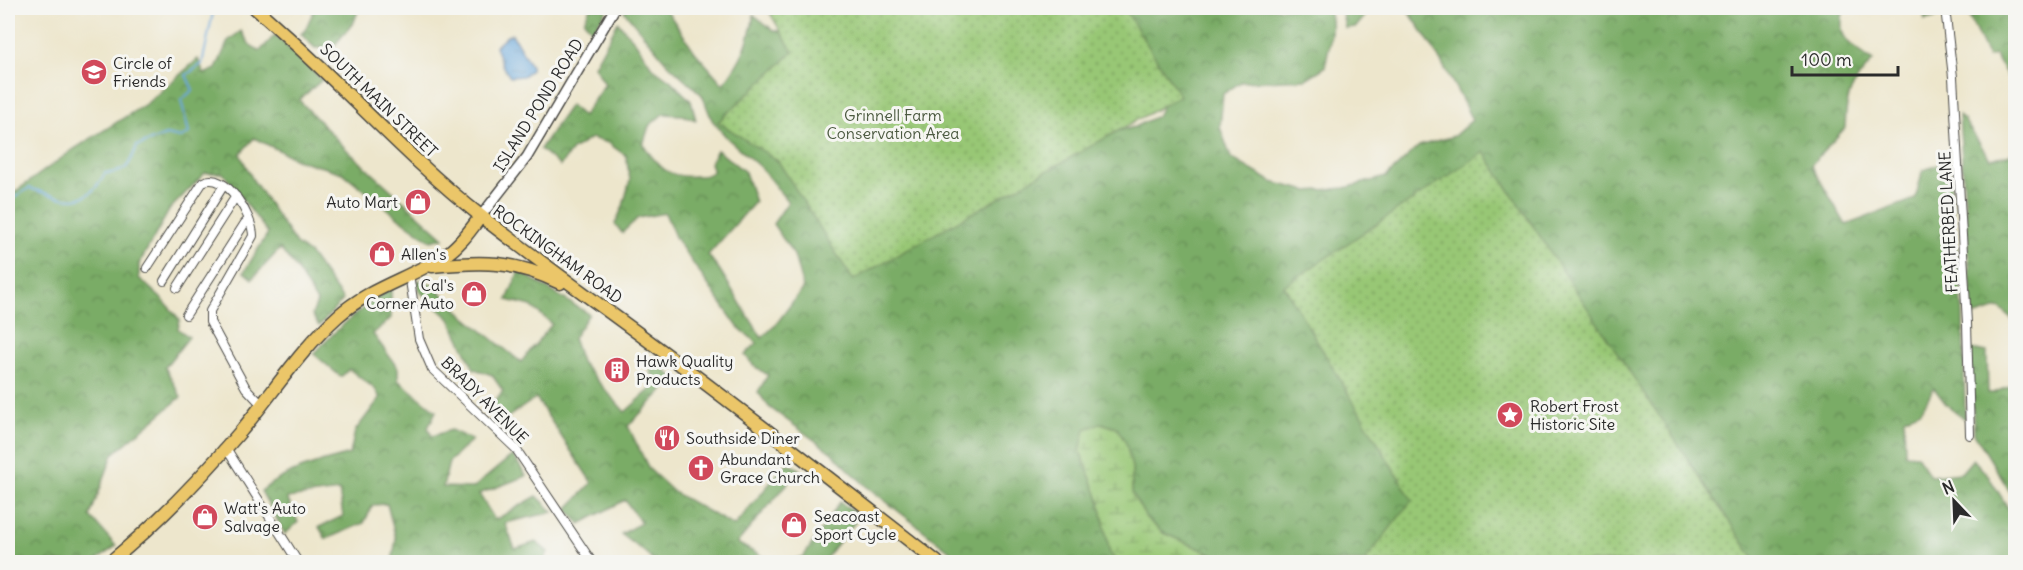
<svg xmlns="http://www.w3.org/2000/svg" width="2023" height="570" viewBox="0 0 2023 570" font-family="Delius,sans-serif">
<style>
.forest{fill:url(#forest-crowns);stroke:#526c48;stroke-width:1.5}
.wetland{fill:url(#wetland-marsh);stroke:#627950;stroke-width:1.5}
.park{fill:url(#park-dots);stroke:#627950;stroke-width:1.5}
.water{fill:url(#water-ripples);stroke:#4a6983;stroke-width:1.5}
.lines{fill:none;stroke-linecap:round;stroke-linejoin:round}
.stream{stroke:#69a7db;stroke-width:2}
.minor-casing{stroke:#484743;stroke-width:10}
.tertiary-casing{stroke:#484743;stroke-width:12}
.primary-casing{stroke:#484743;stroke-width:15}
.minor{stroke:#fff;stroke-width:8}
.tertiary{stroke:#fff;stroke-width:9}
.primary{stroke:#ebc669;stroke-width:12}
.labels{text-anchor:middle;stroke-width:6;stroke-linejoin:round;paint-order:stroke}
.poi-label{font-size:16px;fill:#2b2b2b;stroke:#f6f6f2;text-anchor:start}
.street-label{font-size:16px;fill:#2b2b2b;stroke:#f6f6f2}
.park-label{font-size:16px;fill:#4c5a41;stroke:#f6f6f2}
</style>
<defs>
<pattern id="forest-crowns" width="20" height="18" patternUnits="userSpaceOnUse" patternTransform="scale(1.5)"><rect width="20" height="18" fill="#7aac66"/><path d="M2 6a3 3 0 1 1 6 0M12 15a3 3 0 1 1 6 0" fill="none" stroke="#648c54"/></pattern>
<pattern id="wetland-marsh" width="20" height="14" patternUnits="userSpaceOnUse" patternTransform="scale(1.5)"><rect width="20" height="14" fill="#98c775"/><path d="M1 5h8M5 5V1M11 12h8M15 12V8" fill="none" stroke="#7ca260"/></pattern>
<pattern id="park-dots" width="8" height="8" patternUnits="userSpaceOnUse" patternTransform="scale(1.5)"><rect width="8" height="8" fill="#98c775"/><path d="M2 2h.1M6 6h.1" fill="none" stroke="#7ca260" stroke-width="1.8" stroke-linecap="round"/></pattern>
<pattern id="water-ripples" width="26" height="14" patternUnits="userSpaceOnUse" patternTransform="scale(1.5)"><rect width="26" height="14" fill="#69a7db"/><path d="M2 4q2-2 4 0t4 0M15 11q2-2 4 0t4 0" fill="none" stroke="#5788b2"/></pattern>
</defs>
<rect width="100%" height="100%" fill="#f6f6f2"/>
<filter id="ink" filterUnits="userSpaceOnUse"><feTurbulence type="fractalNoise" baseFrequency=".0167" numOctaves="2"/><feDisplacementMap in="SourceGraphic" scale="12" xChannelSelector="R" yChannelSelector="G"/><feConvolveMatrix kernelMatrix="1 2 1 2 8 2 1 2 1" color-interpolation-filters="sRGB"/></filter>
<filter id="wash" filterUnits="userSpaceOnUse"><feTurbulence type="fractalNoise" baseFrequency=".008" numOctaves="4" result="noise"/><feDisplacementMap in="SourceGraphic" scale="24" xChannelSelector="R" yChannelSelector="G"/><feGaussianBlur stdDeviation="1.35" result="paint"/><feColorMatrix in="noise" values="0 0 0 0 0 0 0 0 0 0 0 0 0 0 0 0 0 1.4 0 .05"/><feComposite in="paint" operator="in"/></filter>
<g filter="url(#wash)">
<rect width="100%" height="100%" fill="#ede6cc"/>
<path class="forest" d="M315,8h44l-5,14 -22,26h-17l-14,-14 4,-4z
M590,8h18l-15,23 -9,-10z
M627,8h38l30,44 28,32c18,-22 26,-41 31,-69l19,15 31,6 305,88 8,7 18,-4 22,-11 12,-23 -49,-85h208c8,17 0,41 -3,59l-19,12 -65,3 -18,12 -3,33 11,31 41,24 36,9 37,-3 41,-11 33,-31 35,-10 18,-16c-19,-39 -40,-77 -66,-112h438c-8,32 5,35 29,53 -23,25 -27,33 -28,67l-34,37 35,60 69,-26 8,-29 25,-9 15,152 2,106 -19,-15 -12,-16 -13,23 -17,7 1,36 12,1 13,21 31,-3 12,-14 16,18 26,42v43h-767l-31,-6 -54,-23 -17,-15 -14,-25v-25l-52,-17 20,51 10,52 8,8h-154l-98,-76 -34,-33 -63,-46 -11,-15 10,-17 -14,-9 -9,-11 12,-12 -19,-16 -41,-58 -21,-30 -11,-26 -27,5 -16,15 -7,-9 8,-18 7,-26 -4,-24 -18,-13 -17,-5 -19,12 -12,16 -20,-17 30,-44 13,11 22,-32 -11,-18 24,-44 18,21 16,24 19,14 20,20 5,19 -14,-5 -19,-1 -14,12 -6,19c15,21 25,34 53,31 7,0 12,0 17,-5l-3,-8 7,-13 28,22 10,30 -47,53 11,14 43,69 15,-15 26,-35 -9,-33 -21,-31 15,-22 -27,-34 -33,-29 -16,-19 -10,-25 -35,-32 -43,-52z
M1341,8h-1h32l-16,19 -11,1z
M1922,8h14l2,9 -13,3z
M1965,8h50v81l-20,-34 -7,2z
M241,31l9,14 10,6 15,-16 47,45 -23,20 49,51 96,87 -13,3 -31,-22 -57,-46 -45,-13 -44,-22 -14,16 13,26 43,64 14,10 33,46 -24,26 -7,-11 5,-13 -21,-34 -16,-19 -28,30 -8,-7 24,-39 -45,-60h-18l-35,36 -31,55v14l24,22 17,20 -2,9 11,8 -24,30 16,30 -68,57 -23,62 26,30 -22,16h-86v-365l66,-48 72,-45 52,-45 6,15 12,-5 12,-28z
M1959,116l5,4 26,39 25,-6v172l-4,-7 -12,-10 -26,8z
M519,271l70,43 -16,24 8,24 44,50 34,-30 -9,-10 4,-10 21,16 -47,48 21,43 26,24 59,33 53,-63 13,6 -63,74 35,19h-119l-6,-8 -26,-20 20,-11 -16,-23 -45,24 -13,-15 25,-26 -56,-85 -34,23 -12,-14 13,-16 -11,-16 -18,-6 -24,-50 -31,-28 -1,-11 15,5 31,31 57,46 31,-38 -21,-18 -24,-6z
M391,289v29l-18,16 25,34v12l38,31 -8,17 4,8 19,-6 21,10 -23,22 -6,25 30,1 40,-33 13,21 -47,18 16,26 42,-24 16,16 -48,11 10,26 21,-7 12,10 -5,10h-67l-4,-8 -9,3 -4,5h-67l4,-23 -9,-35 -14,1 -9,18 -38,16 -7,-12 24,-11 -4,-25 -52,7 11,24 -13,12 -24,-43c26,-21 56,-28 89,-37l5,-23 25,-33 -5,-9 -26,-20 -8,8 -27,-23c25,-28 46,-45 77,-65z
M1970,349l17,3 1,41h5l22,-9v116l-41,-67z
M840,502l20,14 -37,46h-36l17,-6z"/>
<path class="wetland" d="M1100,423l17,5 9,15 6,25v25l14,25 17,15 54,23 31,6h-130l-8,-8 -10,-52 -20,-51 5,-22z"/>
<path class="park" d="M767,8h357l56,88 -327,184 -75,-119 -60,-39 75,-70z
M1484,152l272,410h-392l48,-62 -128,-214z"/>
<path class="water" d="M512,34l19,32v4l-8,6 -13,1 -7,-10 -8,-20 12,-11z"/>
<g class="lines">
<path class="stream" d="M8,211l4,-12 17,-11c34,10 56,24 76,-15 23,0 24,-8 32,-27l29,-11 15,3 8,-5 -8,-33 12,-10 -7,-15 16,-11 12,-56"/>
</g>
</g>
<g filter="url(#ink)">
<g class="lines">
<defs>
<path id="minor" d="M1945,8l8,69 14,246 3,112
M147,268l56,-86c23,-12 50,35 50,54l-43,75v11l36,66 16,17
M409,274l10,65 13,30 84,80 76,113
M164,281l60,-96
M177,288l59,-92
M186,315l59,-92 3,-3
M226,448l72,114"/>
<path id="tertiary" d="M481,216l46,-59 88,-149"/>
<path id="primary" d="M255,8c78,66 146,145 227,209 69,54 141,104 211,157 82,62 163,125 244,188
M432,266c50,-5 82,-6 128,17
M110,562c48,-39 91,-84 131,-131 32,-38 60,-82 97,-115 34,-30 75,-38 110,-63 14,-10 23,-24 33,-37"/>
</defs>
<use href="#minor" class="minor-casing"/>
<use href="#tertiary" class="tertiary-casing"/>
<use href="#primary" class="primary-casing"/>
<use href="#minor" class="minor"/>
<use href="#tertiary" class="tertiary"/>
<use href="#primary" class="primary"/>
</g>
</g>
<defs>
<symbol id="school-disc" viewBox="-11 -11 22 22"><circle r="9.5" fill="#d1495b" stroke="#f6f6f2"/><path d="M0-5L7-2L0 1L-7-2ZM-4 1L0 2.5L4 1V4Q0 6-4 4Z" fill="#fff"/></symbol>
<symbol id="shop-disc" viewBox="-11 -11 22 22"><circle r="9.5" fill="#d1495b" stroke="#f6f6f2"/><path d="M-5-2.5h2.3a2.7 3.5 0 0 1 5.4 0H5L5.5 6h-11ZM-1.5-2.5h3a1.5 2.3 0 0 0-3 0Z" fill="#fff"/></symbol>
<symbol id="building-disc" viewBox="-11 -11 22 22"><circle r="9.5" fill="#d1495b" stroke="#f6f6f2"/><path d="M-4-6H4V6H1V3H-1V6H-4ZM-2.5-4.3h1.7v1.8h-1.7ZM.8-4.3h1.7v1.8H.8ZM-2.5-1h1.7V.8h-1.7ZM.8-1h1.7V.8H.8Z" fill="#fff"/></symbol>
<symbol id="sight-disc" viewBox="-11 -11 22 22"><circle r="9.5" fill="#d1495b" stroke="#f6f6f2"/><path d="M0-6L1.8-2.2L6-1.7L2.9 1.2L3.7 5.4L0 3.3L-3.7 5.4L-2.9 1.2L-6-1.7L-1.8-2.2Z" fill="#fff"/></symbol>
<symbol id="restaurant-disc" viewBox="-11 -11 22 22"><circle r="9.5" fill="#d1495b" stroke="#f6f6f2"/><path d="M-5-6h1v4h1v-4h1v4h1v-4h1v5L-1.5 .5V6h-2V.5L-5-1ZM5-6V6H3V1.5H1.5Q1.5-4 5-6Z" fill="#fff"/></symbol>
<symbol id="church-disc" viewBox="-11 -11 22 22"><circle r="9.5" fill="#d1495b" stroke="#f6f6f2"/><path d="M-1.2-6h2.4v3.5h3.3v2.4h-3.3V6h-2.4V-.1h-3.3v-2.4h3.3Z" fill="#fff"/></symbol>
</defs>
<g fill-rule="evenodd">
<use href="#school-disc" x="79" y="57" width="30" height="30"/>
<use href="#shop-disc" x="403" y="187" width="30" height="30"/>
<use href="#shop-disc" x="367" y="239" width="30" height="30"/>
<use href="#shop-disc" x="459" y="279" width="30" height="30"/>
<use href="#building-disc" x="602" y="355" width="30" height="30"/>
<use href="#sight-disc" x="1495" y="400" width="30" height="30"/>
<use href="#restaurant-disc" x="652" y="423" width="30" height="30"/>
<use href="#church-disc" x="686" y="453" width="30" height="30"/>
<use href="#shop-disc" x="190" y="502" width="30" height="30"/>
<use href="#shop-disc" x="779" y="510" width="30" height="30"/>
</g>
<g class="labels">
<g class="poi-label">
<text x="113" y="69">Circle of<tspan x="113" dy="18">Friends</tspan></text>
<text x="398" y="208" text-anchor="end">Auto Mart</text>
<text x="401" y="260">Allen's</text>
<text x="454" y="291" text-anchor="end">Cal's<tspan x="454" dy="18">Corner Auto</tspan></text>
<text x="636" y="367">Hawk Quality<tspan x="636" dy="18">Products</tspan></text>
<text x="1530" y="412">Robert Frost<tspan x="1530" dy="18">Historic Site</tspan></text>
<text x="686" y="444">Southside Diner</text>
<text x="720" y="465">Abundant<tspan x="720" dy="18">Grace Church</tspan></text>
<text x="224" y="514">Watt's Auto<tspan x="224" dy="18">Salvage</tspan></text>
<text x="814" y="522">Seacoast<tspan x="814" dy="18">Sport Cycle</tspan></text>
</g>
<g class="street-label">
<text transform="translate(379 100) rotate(44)" y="6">SOUTH MAIN STREET</text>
<text transform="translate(538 105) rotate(-58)" y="6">ISLAND POND ROAD</text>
<text transform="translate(1948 222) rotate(-93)" y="6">FEATHERBED LANE</text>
<text transform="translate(558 254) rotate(36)" y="6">ROCKINGHAM ROAD</text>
<text transform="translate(485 400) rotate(45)" y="6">BRADY AVENUE</text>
</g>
<g class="park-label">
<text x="893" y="121">Grinnell Farm<tspan x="893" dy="18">Conservation Area</tspan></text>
</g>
</g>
<rect width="2023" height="570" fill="none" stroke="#f6f6f2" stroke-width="30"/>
<g transform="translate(1954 501) rotate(337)" stroke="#f6f6f2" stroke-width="4.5" paint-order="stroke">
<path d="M0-4.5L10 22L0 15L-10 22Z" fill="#2b2b2b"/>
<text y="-9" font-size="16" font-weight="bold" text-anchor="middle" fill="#2b2b2b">N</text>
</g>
<path d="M1792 66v9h106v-9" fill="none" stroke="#2b2b2b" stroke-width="3"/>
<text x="1801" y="66" font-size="18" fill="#2b2b2b" stroke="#f6f6f2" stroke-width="4.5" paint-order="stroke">100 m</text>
</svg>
